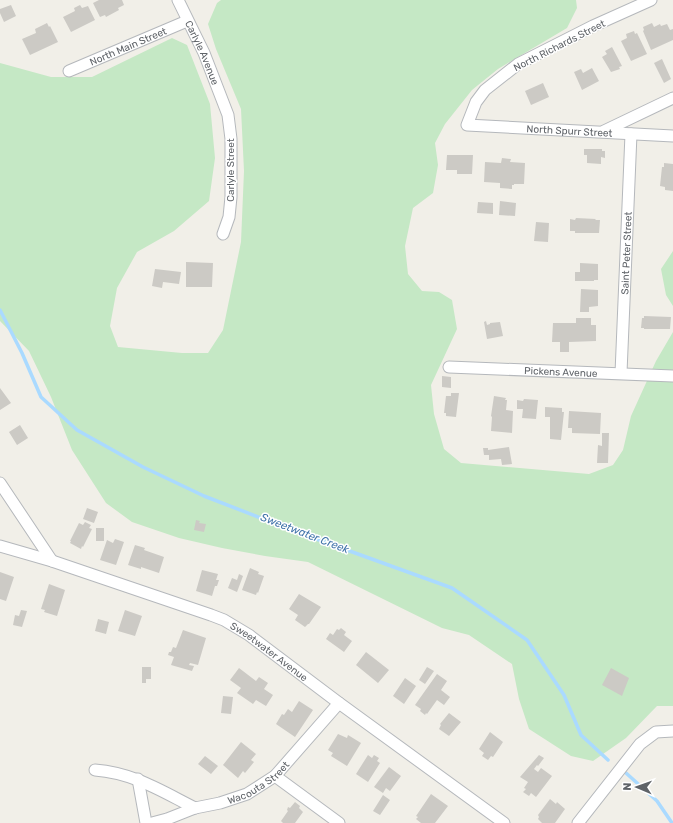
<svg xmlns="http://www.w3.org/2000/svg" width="673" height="823" viewBox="0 0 673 823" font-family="Rubik,sans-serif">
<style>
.green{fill:#c5e8c5}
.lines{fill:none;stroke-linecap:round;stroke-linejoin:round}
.stream{stroke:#aadaff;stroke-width:3.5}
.building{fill:#cccac5}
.minor-casing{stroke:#b5b8bc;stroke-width:13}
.minor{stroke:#fff;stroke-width:11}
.labels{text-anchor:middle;stroke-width:3;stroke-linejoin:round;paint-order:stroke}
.street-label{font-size:10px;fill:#5f6368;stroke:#fff}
.water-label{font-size:11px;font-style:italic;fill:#4174aa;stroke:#fff}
</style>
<rect width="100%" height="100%" fill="#f1efe8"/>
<path class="green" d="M221,0h355l1,8 -10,20 -69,41 -26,21 -27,34 -10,19 3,22 -5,28 -20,15 -8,38 3,28 14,17 17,1 13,8 5,29 -26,56 3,29 10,35 17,14 128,11 24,-9 10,-15 8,-34 25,-55 17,-29v374h-16l-31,32 -33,23 -22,-5 -42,-27 -10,-30 -7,-35 -43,-29 -27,-7 -134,-66 -43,-6 -43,-8 -43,-10 -47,-16 -26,-19 -34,-53 -21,-53 -22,-46 -29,-30v-258l51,14h41l80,-39 15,7 23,59 5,54 -6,43 -35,30 -37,21 -20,36 -7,38 8,21 64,6h26l15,-23 18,-88 3,-71 -3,-62 -25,-60 -8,-25 9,-21z
M673,251v55l-7,-11 -5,-26z"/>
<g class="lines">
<path class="stream" d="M0,310l22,43 19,44 36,33 66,37 61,29 93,36 155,56 75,52 37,55 17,40 27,25
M626,773l31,28 15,22"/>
</g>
<path class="building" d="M99,0h23l2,5 -6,3 1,2 -13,7 -1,-2 -5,2 -7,-14z
M11,5l5,11 -12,6 -4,-9v-4z
M80,5l2,3 6,-2 7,14 -24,12 -8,-15 12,-6 -1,-3z
M47,23l2,4 1,-1 8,16 -28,13 -8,-16 14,-6 -1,-4z
M652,23l2,4 6,-3 1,2 6,-2 3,6 3,-1v11l-22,10 -8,-19 1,-1 -1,-3z
M634,31l1,3 2,-1 10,21 -16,7 -10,-20 6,-3 -1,-4z
M612,47l10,19 -3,1 1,2 -9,3 -9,-15 5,-3 -2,-3z
M662,59l9,20 -7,4 -10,-20z
M592,68l7,13 -17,9 -8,-18 7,-3 2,4z
M543,83l6,14 -18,8 -6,-14z
M584,149h18v2h3v7l-4,-1v7l-14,-1v-8h-3z
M447,155h26l-1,19h-15v-4h-11z
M502,158l9,1 -1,3 15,1 -1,21h-10v1h-2v4l-12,-1v-5l-16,-1 1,-20 16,1z
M664,163l9,1v27l-8,-1v-3l-5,-1 2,-19h2z
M500,201l16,2 -1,13 -16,-1z
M478,202l15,1v11l-16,-1z
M576,218l20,1 -1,1h5l-1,13h-24v-2h-5v-12l5,1z
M536,222l13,1 -1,19 -14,-1z
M186,262l27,1 -1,24h-26z
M580,263l18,1v16h-4v1h-19v-9h5z
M155,269l26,3 -2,12 -16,-2 -1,6 -10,-2z
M581,289l17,1v16l-9,1v5h-9z
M644,316l27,1 -1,12h-26v-1h-3l1,-10h2z
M576,318h15v7h5v16l-27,1v10h-9v-10h-8l1,-19h23z
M486,321l1,4 3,-1v-1l10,-1 3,14 -16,3 -3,-17z
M442,376l9,1v11l-9,-1z
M0,388l11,15 -11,7z
M451,393h8l-3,24 -10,-1v-3h-2l2,-17h5z
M494,396l12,2 -1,2h2l-1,10 7,1 -1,22 -21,-2 1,-14 -1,-1z
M524,399l14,1 -2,19 -14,-1 1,-9h-6v-9l6,1z
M545,407l17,1v4h2l-3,28 -11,-1v-22h-5z
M569,411l32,2 -1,21 -28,-1v-5h-4z
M20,425l8,13 -11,7 -8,-13z
M602,433h7l-1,30h-11l1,-18 4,1z
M509,447l3,17 -10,1 -1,-6 -12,1v-5h-5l-1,-7h5v2z
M87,508l11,4 -4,11 -11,-4z
M196,520l4,1 -1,2 7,1 -2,8 -10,-2z
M85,522l6,3 -2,3 3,1 -9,18 -1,-1 -1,3 -11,-6 1,-2h-1l9,-18 4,2z
M96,528h8v13h-8z
M115,539l9,3 -8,23 -16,-5 7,-20 6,3z
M135,545l10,3 -1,2 20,7 -5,16 -18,-6v2l-13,-4z
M250,568l9,4 -1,2 6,2 -6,17 -1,-1 -1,3 -14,-5z
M202,570l16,4 -2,6h3l-2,6h-2l-3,10 -16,-5z
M0,572l14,5 -8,24 -6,-2z
M239,574l4,2 -6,16 -9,-4 4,-10 5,2z
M49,584l16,6 -8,26 -13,-4 1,-2 -4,-1z
M299,594l22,13 -12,17h-1l-3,3 -10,-7 3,-5 -9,-6z
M21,610l6,1 -5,16 -9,-2 2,-10 4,1z
M125,610l17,6 -7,20 -17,-5z
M98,619l11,3 -3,12 -11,-3z
M341,628l5,4 -2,3 8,6 -8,11 -18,-13 4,-6 3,2 4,-6 2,1z
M183,630l23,8 -8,27 -8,-2 -1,2 5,1 -2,5 -21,-6 3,-8 -6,-2 1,-3h2l2,-5 3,1z
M366,652l23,18 -11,13 -22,-18z
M142,667h9v12h-5v4h-4z
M427,667l7,4 -9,13 -6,-4z
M239,668l17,13 3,-4 9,6 -4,6 9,6 -7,11 -10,-6 -3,4 -16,-11 4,-5 -11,-8z
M611,668l18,10 -7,18 -20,-11z
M437,674l10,7 -6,9 9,7 -6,8 -7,-5 -10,14 -1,-1 -1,2 -5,-4 1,-2 -6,-4z
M405,678l11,8 -12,18 -11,-8z
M223,696l10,1 -2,17 -10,-1z
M299,701l14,9 -18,27 -19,-13 6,-10 2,1 4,-6 4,3z
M449,713l12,9 -12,14 -10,-7 2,-4 -1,-1z
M490,732l13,10 -10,15 -2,-1 -3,4 -6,-4 2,-3 -5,-4z
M338,734l9,4 1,-3 13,8 -14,23 -16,-10 2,-3 -5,-3z
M241,742l15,12 -5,6 3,2 -9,11 -2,-2 -5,7 -15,-13z
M368,755l4,3 2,-3 5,3 -2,3 3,2 -12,19 -12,-8z
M539,755l5,3 -6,8 -1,-1 -3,4 4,3 3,-4 11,8 -16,21 -5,-4 -2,3 -6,-4 3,-3 -2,-1 4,-6 -8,-5z
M205,756l13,10 -7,8 -13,-10z
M389,767l12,9 -11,15 -4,-3 -3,5 -9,-6z
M431,794l17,12 -13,17h-14l-5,-4 2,-2 -2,-1z
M383,795l7,5 -10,15 -7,-4z
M550,799l6,5 1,-2 8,7 -10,14h-13l-4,-4 1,-2 -1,-2z
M295,802l5,4 -1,2 4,4 -8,11h-12l-2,-2 7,-10 -1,-1 1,-3 2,1z"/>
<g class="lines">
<defs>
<g id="minor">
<path id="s1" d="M178,0l26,53 24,62 3,24v58l-2,20 -6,17"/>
<path id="s2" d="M651,0l-58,26 -75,38 -33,26 -9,12 -9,23 206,11"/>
<path id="s3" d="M69,71l118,-50"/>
<path d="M604,131l69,-33"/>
<path id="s4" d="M449,367l224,9"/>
<path id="s5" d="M621,373l10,-239"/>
<path d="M0,483l52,78"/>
<path id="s6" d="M0,546l52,15 159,54 13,5 25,15 90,68 165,120"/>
<path d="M95,770c39,3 66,21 100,38"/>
<path d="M275,776l64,47"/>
<path d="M138,779l8,44"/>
<path id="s7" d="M152,823l15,-4 28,-11 25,-5 27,-9 28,-18 64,-73"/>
<path d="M578,823l62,-79 16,-12 17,-1"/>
</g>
</defs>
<use href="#minor" class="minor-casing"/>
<use href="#minor" class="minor"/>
</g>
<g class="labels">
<g class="street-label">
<text transform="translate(559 45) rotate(-27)" y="4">North Richards Street</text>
<text dy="4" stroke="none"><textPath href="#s3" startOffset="64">North Main Street</textPath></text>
<text dy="4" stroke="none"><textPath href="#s1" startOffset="58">Carlyle Avenue</textPath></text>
<text dy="4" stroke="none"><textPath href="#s2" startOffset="332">North Spurr Street</textPath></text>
<text transform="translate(230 170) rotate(-90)" y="4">Carlyle Street</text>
<text dy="4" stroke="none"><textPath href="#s5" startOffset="120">Saint Peter Street</textPath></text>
<text dy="4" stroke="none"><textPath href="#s4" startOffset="112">Pickens Avenue</textPath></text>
<text dy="4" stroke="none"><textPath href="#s6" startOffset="291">Sweetwater Avenue</textPath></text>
<text dy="4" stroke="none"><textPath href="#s7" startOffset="115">Wacouta Street</textPath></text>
</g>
<g class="water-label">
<text transform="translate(305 533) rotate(21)" y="4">Sweetwater Creek</text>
</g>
</g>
<g transform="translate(637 787) rotate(272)" stroke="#ffffff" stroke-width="3" paint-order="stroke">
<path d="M0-3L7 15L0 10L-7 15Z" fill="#5f6368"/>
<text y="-6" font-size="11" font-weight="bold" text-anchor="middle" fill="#5f6368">N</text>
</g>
</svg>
